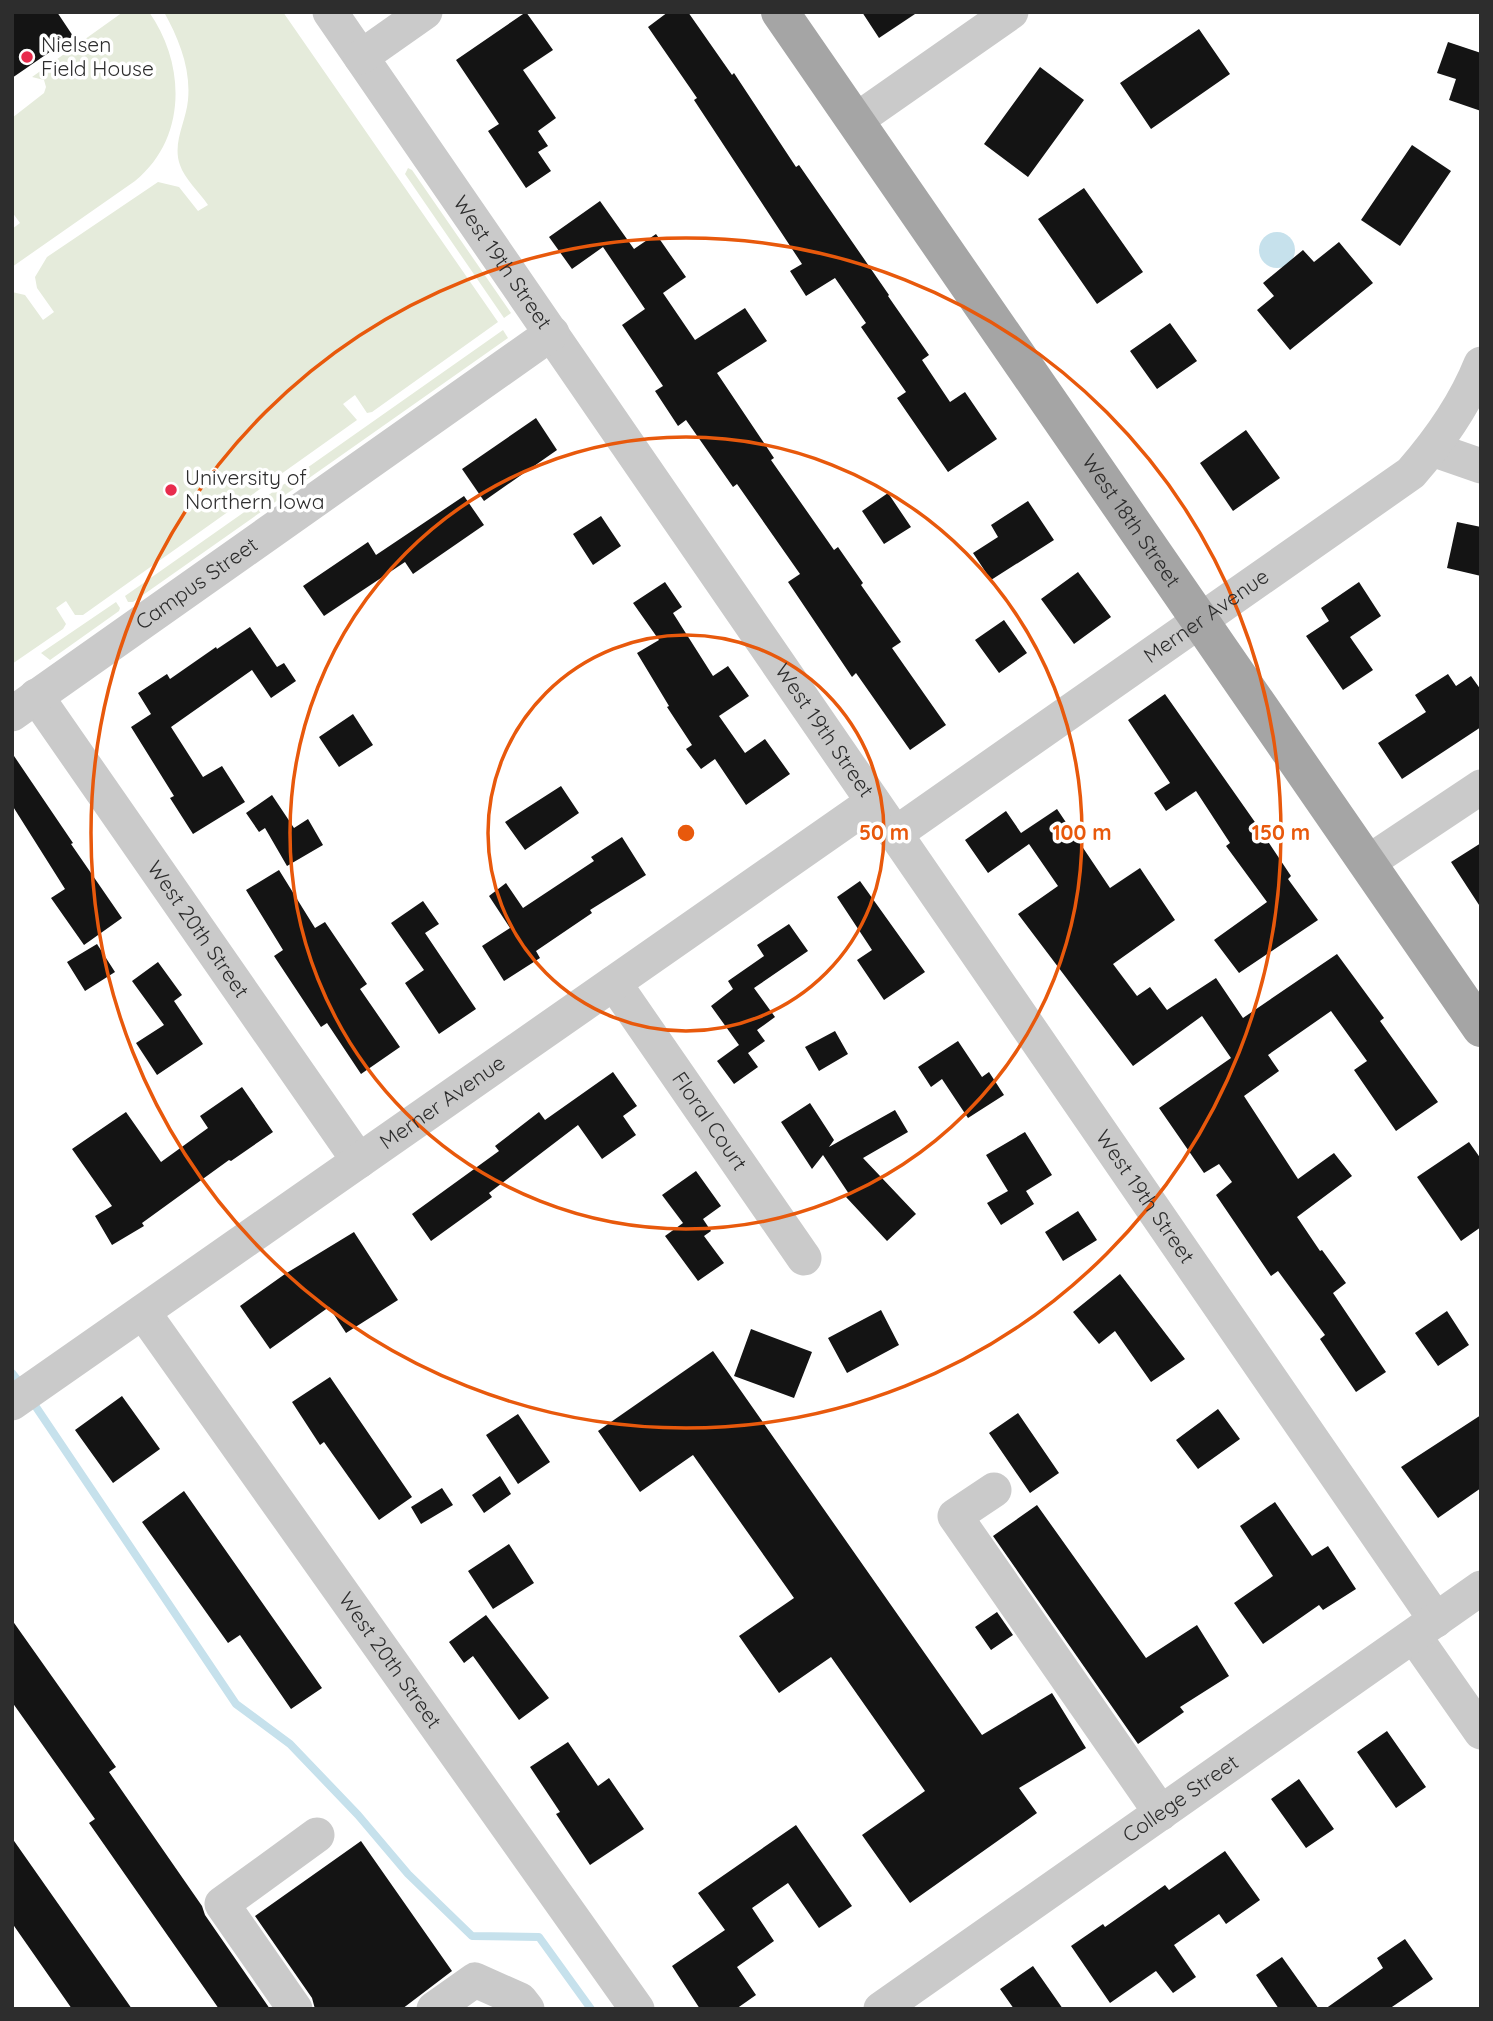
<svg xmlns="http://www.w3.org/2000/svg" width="1493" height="2021" viewBox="0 0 1493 2021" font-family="Quicksand,sans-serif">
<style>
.green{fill:#e5ebdb}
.water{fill:#c6e1ec}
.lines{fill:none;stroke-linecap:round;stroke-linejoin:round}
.stream{stroke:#c6e1ec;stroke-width:8}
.building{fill:#141414}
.minor{stroke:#cacaca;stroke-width:35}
.major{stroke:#a5a5a5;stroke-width:38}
.ring{fill:none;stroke:#e8590c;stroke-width:3.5}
.poi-dot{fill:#e82c4d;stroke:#fff;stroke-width:2.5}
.labels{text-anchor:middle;stroke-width:7;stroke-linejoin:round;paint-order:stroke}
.poi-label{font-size:21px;fill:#2d2d2d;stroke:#fff;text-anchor:start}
.street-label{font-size:21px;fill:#2d2d2d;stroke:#fff}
.centre{fill:#e8590c;stroke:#fff;stroke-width:3.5}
.ring-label{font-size:21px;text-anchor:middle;font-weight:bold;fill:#e8590c;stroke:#fff;stroke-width:7;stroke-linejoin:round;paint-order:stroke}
</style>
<rect width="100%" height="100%" fill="#fff"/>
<path class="green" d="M123,12h26c37,52 38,127 -14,169l-123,86v-38l8,-6 -8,-11v-94l32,-25 2,-6 -2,-7 -12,-3z
M164,12h119l215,310 -126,90 -5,1 -12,-18 -12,9 14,16 -274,195h-8l-9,-14 -10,7 10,16 -3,5 -51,35v-372l13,3 18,25 11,-8 -17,-24 -2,-11 12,-20 111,-75 21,5 19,24 10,-6c-8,-12 -24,-27 -28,-40 -8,-22 6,-43 8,-65 3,-31 -9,-61 -24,-88z
M408,168l4,2 99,143 -7,5 -99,-144z
M503,330l5,8 -375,264h-5l-3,-6z
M116,602l4,6 -1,3 -69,49 -9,-7z"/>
<path class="water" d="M1259 250a18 18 0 1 1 36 0a18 18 0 1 1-36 0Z"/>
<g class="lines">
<path class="stream" d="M12,1373l11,14
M32,1401l204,303 54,40 68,71 50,59 64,62 67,1 52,72"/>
</g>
<path class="building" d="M12,12h45l16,24 -61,42z
M526,12l27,38 -30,20 33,48 -18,13 10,15 -10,6 13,19 -25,17 -38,-57 11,-7 -43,-64z
M668,12h20l44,63 2,-2 62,94 3,-2 90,130 -1,1 41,59 -7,5 28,42 15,-10 32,47 -49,33 -51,-74 9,-6 -45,-65 5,-4 -31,-45 -29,18 -16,-25 12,-7 -108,-164 3,-2 -49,-71z
M862,12h56l-39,26z
M1199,29l31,45 -79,55 -31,-46z
M1448,42l33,11v58l-32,-11 7,-21 -19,-6z
M1040,67l44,33 -56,77 -44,-33z
M1412,145l39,26 -51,75 -39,-26z
M1084,188l59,84 -46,32 -59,-85z
M600,201l34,48 22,-15 30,43 -23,16 32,47 50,-32 22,33 -50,32 57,85 -3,2 63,90 4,-3 25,36 -2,2 40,57 -9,6 54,77 -36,25 -54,-77 -4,4 -64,-95 12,-8 -63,-90 -4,3 -47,-67 -8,6 -23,-35 8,-5 -41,-61 23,-16 -42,-62 -31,22 -23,-32z
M1339,242l34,41 -83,67 -33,-40 17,-14 -11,-13 40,-33 11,12z
M1170,323l27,38 -40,28 -27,-38z
M536,418l21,32 -73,51 -22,-32z
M1246,430l34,48 -47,33 -33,-48z
M888,493l23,34 -27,17 -22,-33z
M464,496l20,29 -71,49 -8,-12 -81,54 -21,-30 65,-44 8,13z
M1028,501l26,39 -63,40 -18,-27 25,-16 -7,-12z
M601,516l20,30 -28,19 -20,-31z
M1457,522l24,5v49l-34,-8z
M1078,572l33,45 -37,27 -33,-45z
M665,582l17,25 -9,6 40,63 15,-10 21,30 -30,20 26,37 20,-14 25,35 -44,31 -31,-46 -14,10 -15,-20 6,-4 -25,-38 2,-1 -32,-53 22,-13 -26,-37z
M1359,582l22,34 -31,21 23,33 -30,20 -37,-54 23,-15 -8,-13z
M1004,620l23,33 -28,20 -24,-33z
M250,627l27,40 7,-4 12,18 -25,17 -19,-28 -81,57 32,50 19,-11 23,36 -52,32 -23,-36 4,-2 -43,-69 20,-13 -13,-21 29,-19 3,5 46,-32 1,2z
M1448,674l8,12 15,-10 10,14v37l-79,52 -24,-36 48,-31 -11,-17z
M1165,694l92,131 34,51 -3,3 30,41 -79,53 -25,-33 53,-38 -41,-56 4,-3 -34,-52 -30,20 -12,-18 16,-10 -42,-63z
M353,714l20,31 -34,22 -20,-30z
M12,753l61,90 -2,1 51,74 -38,27 -33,-47 14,-9 -53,-84z
M561,786l18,27 -54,37 -20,-28z
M272,795l22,33 14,-9 15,26 -36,21 -22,-38 -6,4 -13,-19z
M1057,809l53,79 30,-20 35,52 -62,44 24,32 13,-9 17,23 49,-32 27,40 94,-64 47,64 -4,3 58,81 -42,29 -42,-61 13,-9 -36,-50 -63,44 11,16 -35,25 54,83 36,-26 18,23 -55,41 23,34 2,-1 24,33 -13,10 53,79 -30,20 -36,-53 5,-4 -47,-64 -7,5 -55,-81 16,-13 -13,-18 -15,9 -45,-65 72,-50 -29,-42 -69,50 -115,-152 40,-28 -29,-42 -41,29 -23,-33 41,-29 15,22z
M622,837l24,38 -56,35 2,3 -56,38 4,7 -36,23 -22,-35 28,-18 -21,-32 17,-13 17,25 71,-47 -3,-4z
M1481,843v65l-30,-46z
M279,870l36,58 10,-6 42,62 -7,5 40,58 -39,27 -34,-51 -6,4 -47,-71 9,-6 -37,-60z
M860,881l65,91 -41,28 -27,-40 15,-10 -35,-53z
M423,901l16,23 -14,9 51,76 -37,25 -34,-51 19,-13 -33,-47z
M789,924l19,27 -54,37 21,29 -18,13 8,11 -17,12 10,14 -24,17 -17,-23 22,-16 -28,-39 22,-17 -5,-8 36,-25 -7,-11z
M97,944l18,28 -30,19 -18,-29z
M158,962l24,33 -8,6 29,43 -46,31 -21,-32 28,-18 -32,-44z
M835,1031l13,23 -29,17 -14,-24z
M958,1041l24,36 7,-5 15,23 -36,23 -26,-39 -11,8 -13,-20z
M613,1072l24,34 -14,10 13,19 -34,24 -24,-34 -89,68 3,4 -61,44 -19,-27 87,-63 -4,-5 44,-34 6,8z
M242,1087l31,45 -42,29 -2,-1 -87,63 2,3 -32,19 -17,-29 17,-10 -40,-57 54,-37 35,50 47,-34 -8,-12z
M810,1103l24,37 -5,7 66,-37 13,22 -45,26 53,56 -29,27 -41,-44 3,-3 -26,-39 -11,14 -31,-47z
M1025,1132l27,43 -26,16 8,13 -33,21 -14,-22 21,-12 -22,-36z
M1469,1142l12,17v68l-20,14 -44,-64z
M696,1171l25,35 -18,13 8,12 -7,5 20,27 -26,18 -33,-45 18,-13 -21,-28z
M1078,1211l19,29 -34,21 -18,-29z
M354,1232l44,68 -52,33 -17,-26 -59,42 -30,-43 45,-32z
M1120,1274l65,85 -34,23 -36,-51 -16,13 -26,-32z
M881,1310l18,35 -52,28 -19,-35z
M1447,1311l22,34 -31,21 -23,-33z
M751,1329l61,23 -18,46 -60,-22z
M713,1351l269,384 70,-42 34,55 -67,40 18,25 -127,90 -48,-68 63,-44 -94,-134 -52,36 -40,-57 55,-38 -101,-143 -53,37 -42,-61z
M330,1377l82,120 -33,23 -55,-78 -4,3 -28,-43z
M122,1396l38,53 -47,34 -38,-53z
M1218,1409l22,30 -42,30 -22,-29z
M1018,1413l41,60 -29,20 -41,-60z
M518,1414l32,48 -32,22 -32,-49z
M1481,1415v73l-43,30 -37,-51z
M500,1476l11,18 -27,19 -12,-18z
M442,1488l11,17 -32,19 -10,-17z
M184,1491l138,197 -31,21 -51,-74 -12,8 -86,-121z
M1275,1502l37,54 16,-10 28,43 -33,21 -4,-5 -56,39 -29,-41 39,-27 -33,-50z
M1037,1505l109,153 51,-33 32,51 -49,31 4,5 -46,32 -145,-208z
M509,1544l25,39 -41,26 -25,-38z
M997,1612l16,23 -22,15 -16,-23z
M486,1615l63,83 -30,22 -46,-64 -9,7 -15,-21z
M12,1620l104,147 -7,5 93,134 3,9 65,94h-51l-130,-186 6,-4 -83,-117z
M1387,1731l39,56 -30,21 -39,-56z
M568,1742l30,44 11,-8 35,51 -54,36 -34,-51 4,-2 -30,-45z
M1299,1779l35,50 -28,19 -35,-49z
M796,1825l56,81 -33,22 -31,-45 -36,25 22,33 -37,26 19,28 -20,14h-36l-28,-43 53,-36 -27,-37z
M12,1838l120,171h-60l-60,-86z
M361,1841l91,130 -50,38h-87l-3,-11 -57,-82z
M1225,1851l35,49 -34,24 -7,-10 -45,31 22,32 -23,16 -17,-22 -46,32 -39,-57 32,-22 2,3 60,-42 4,5z
M1405,1939l28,40 -44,30h-64l58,-41 -6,-10z
M1282,1957l37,52h-40l-23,-34z
M1033,1966l30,43h-49l-14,-20z"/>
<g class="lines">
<g class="minor">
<path id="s1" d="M330,12l1106,1608"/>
<path d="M361,57l64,-45"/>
<path d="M855,121l156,-109"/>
<path d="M1432,449l49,17"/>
<path id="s2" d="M36,696l323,465"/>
<path id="s3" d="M12,714l540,-381"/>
<path id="s4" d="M895,834l516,-361c28,-32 54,-69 70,-109"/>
<path d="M1367,863l114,-76"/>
<path id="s5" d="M614,983l190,275"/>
<path id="s6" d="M143,1312l494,697"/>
<path id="s7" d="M12,1403l861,-601"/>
<path d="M994,1490l-39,26 206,297"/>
<path d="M1414,1636l67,96"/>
<path d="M295,2009l-73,-105 95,-69"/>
<path d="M434,2009l41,-29 45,20 7,9"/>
<path id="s8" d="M881,2009l600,-421"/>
</g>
<path class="major" id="s9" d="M780,12l701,1016"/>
</g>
<g class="ring">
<circle cx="686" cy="833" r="198"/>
<circle cx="686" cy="833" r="396"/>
<circle cx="686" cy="833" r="595"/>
</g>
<g class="poi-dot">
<circle cx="27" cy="57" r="7"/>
<circle cx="171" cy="490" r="7"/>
</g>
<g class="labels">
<g class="poi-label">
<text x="41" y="52">Nielsen<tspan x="41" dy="24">Field House</tspan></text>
<text x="185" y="485">University of<tspan x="185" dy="24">Northern Iowa</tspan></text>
</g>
<g class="street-label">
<text dy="7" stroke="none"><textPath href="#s1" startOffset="304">West 19th Street</textPath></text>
<text dy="7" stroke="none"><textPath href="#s9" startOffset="618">West 18th Street</textPath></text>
<text dy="7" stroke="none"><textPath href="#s3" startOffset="226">Campus Street</textPath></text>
<text dy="7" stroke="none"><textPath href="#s4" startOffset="380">Merner Avenue</textPath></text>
<text dy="7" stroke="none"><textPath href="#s1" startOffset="872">West 19th Street</textPath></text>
<text dy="7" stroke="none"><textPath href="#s2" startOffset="284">West 20th Street</textPath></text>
<text dy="7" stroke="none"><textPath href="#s7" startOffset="525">Merner Avenue</textPath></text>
<text dy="7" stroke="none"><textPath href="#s5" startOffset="168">Floral Court</textPath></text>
<text dy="7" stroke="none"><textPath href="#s1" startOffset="1438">West 19th Street</textPath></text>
<text dy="7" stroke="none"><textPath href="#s6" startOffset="427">West 20th Street</textPath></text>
<text dy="7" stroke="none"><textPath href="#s8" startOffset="366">College Street</textPath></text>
</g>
</g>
<circle cx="686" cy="833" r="10" class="centre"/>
<g class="ring-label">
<text x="884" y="840">50 m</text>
<text x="1082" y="840">100 m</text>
<text x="1281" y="840">150 m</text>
</g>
<rect width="1493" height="2021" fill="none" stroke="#2d2d2d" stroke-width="28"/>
</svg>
